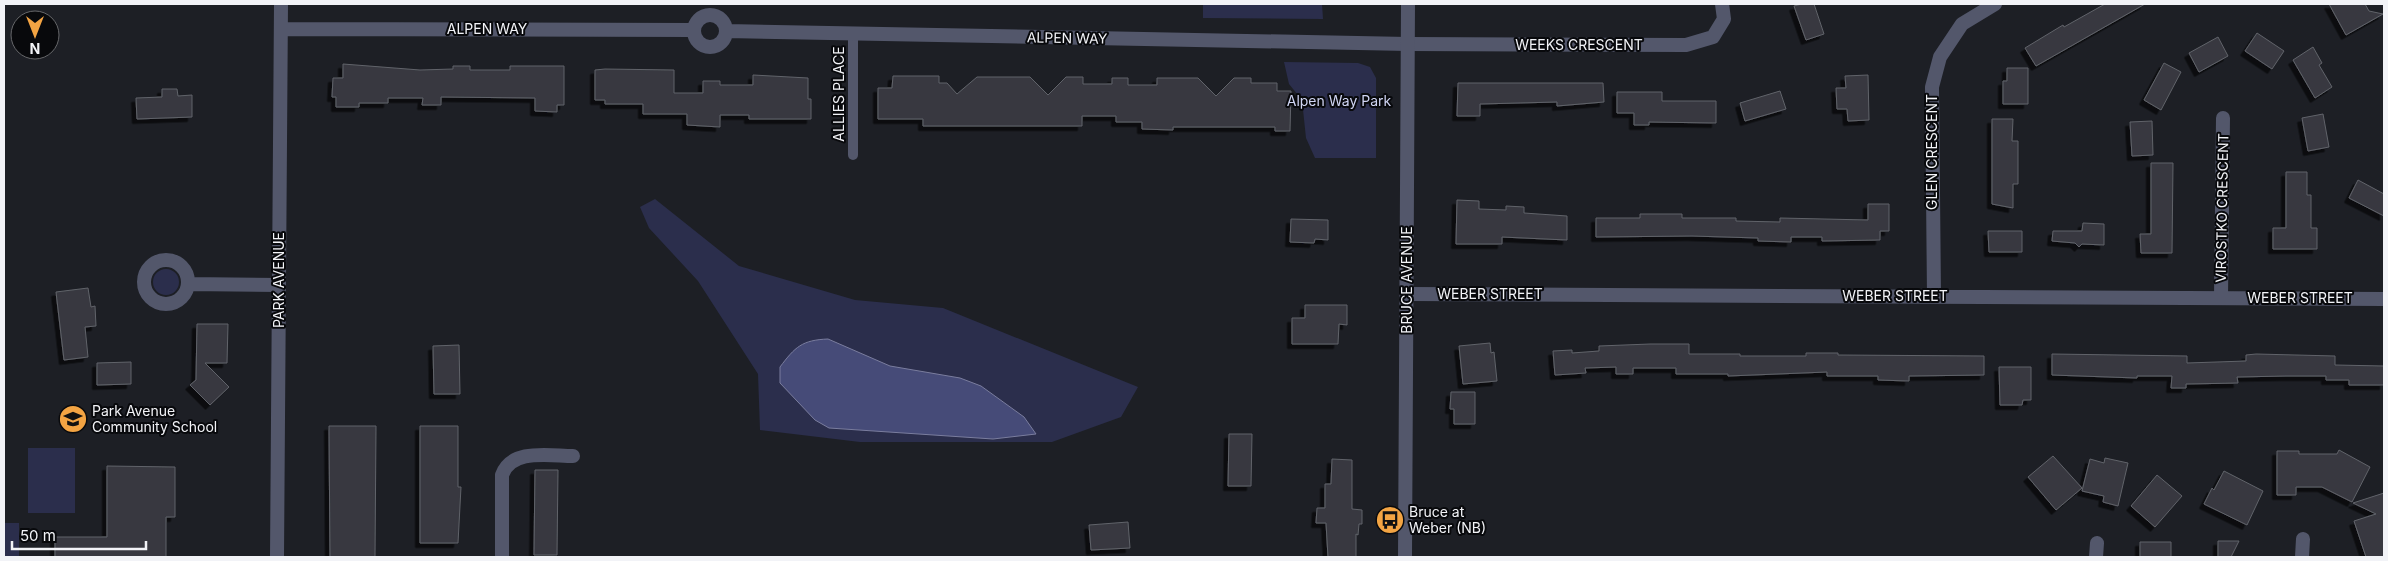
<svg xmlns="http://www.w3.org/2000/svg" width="2388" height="561" viewBox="0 0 2388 561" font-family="Inter,sans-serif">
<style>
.green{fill:#2b2e4c}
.water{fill:#464b78;stroke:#7a7d9e}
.building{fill:#373940;stroke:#61636a;filter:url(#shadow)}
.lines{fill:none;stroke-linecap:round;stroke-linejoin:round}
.service{stroke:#53576b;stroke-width:10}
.minor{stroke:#53576b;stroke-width:14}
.tertiary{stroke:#53576b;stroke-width:14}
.labels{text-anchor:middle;stroke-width:4;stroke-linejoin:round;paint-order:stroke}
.street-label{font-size:14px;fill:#f2f3f7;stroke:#08090c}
.park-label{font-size:14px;fill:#d0d5f3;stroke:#08090c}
.poi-label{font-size:14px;fill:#f2f3f7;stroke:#08090c;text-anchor:start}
</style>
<defs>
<filter id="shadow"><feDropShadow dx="-4.5" dy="4.5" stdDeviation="0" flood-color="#0009"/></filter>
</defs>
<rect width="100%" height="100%" fill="#1d1f25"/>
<path class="green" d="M1203,4h119l1,15 -120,-1z
M1284,62l74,1 12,4 6,11v80h-61l-9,-20 -4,-38 -13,-16z
M655,199l84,67 116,34 88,8 195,79 -17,30 -69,25h-192l-100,-12 -2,-56 -60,-93 -49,-53 -9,-21z
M153 282a13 13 0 1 1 26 0a13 13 0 1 1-26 0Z
M28,448h47v65h-47z
M4,523h15v34h-15z"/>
<path class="water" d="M828,339l62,27 70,12 21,8 43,31 12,17 -43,5 -164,-11 -14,-8 -35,-37v-16c15,-20 22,-27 48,-28z"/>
<path class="building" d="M1802,4h12l10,30 -18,6 -12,-34z
M2105,4h40l-109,62 -11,-18 38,-23 1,2z
M2329,4h36l4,7 14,3 -37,21z
M2257,33l27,18 -12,18 -27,-18z
M2218,37l10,19 -29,16 -10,-19z
M2313,47l9,16 -3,2 13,22 -17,11 -22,-38z
M2164,63l17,9 -20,38 -17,-10z
M343,64l77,6 33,-1v-3h17v4h40v-4h54v39h-7v7l-22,-1v-13l-94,-1v8h-19l1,-7h-35v5h-29v4h-23v-10h-4l1,-19h10z
M2007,68h21v36h-25v-23h4z
M605,69l69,1v23h29v-12h17v4h33v-10l55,3v21h3v20h-62v-4h-29v12l-33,-2v-11h-44v-10h-38v-4h-10v-30z
M1868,75l1,45 -21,1 -1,-12h-10l-1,-21h10l-1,-12z
M893,76h46v7h8l10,11 20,-17h53l18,18 18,-18h17v7h29v-6h16v7h29v-7h41l18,18 18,-18h17v5h26v8h14l-1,40h-15v-4h-102v3l-31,-1v-7h-26v-6h-34v10h-159v-7h-45v-31h14z
M1458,83h145l1,19 -47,4v-4l-77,2v12h-23z
M162,89h15l1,7 14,-1v22l-55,2 -1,-21 26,-1z
M1780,91l6,18 -41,12 -5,-18z
M1617,92h45v9h54v22l-67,-1v3h-15v-12h-17z
M2323,114l6,33 -21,4 -6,-33z
M1992,119h21l-1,22h6v43h-5v24l-21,-4z
M2152,121l1,34 -21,1 -2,-34z
M2151,163h22l-1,90h-31l-1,-19h11z
M2286,172h21v23h4v33h6v21h-44v-21h13z
M2358,180l26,14v22l-35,-18z
M1457,200l22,1v8l27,1v-4l18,1v6l43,3v24l-65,-3v7h-46z
M1868,204h21v27h-9v9l-58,1v-4h-31v5l-33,-1v-3l-66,-2 -96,1v-19h44v-4h42v4h54v3l44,1v-4l88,2z
M1291,219l37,1v20l-13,-1 -1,4 -24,-1z
M2083,223l21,1v21l-22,-1 -3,3 -4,-4 -23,-2 1,-10h29z
M1988,231h34v21h-33z
M88,288l3,19 4,-1 1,20 -11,1 3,30 -24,3 -8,-68z
M1305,305h42v20l-8,-1 -1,20h-46v-26h13z
M197,324h31l-1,39h-22l24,24 -19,18 -20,-20 6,-5z
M1490,343l1,10 3,-1 3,29 -34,3 -4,-38z
M1650,344h39v10h51v2h66v-3h32v2l146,1v19l-75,1v5l-31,-1v-4h-51v-4l-99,4v-2h-52v-6h-43v6h-17v-7l-31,1 1,5 -31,2 -2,-24 19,-1v3l27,-2v-5z
M459,345l1,49h-26l-1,-48z
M2052,354l135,2v7l59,-2v-6l10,-1 79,2v9l49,1v19h-35v-5h-23v-4h-40l-49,1 1,6 -52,1v4h-15l1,-12h-35v2l-85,-3z
M131,362v22l-34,1v-22z
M1999,367h32v33h-8l-1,5h-22z
M1451,392h24v32h-21v-15h-4z
M329,426h47l-1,131h-45z
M420,426h38v61h3l-3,56h-38z
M1229,434h23l-1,52h-23z
M2339,450l31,17 -18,35 -30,-15h-26v8h-19v-44h22v3h38z
M2053,456l29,32 -26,22 -28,-33z
M2105,458l23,5 -10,43 -15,-4 1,-6 -22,-5 8,-32 14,4z
M1332,459l20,1v49l10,1v14h-3l-1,11 -2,-1v23h-28l-2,-34h-10l1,-15h8v-24h6z
M107,466l68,1v50h-9v40h-111v-20h52z
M535,470h23l-1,85h-23z
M2224,471l39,20 -16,34 -43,-21 8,-16 2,2z
M2157,475l25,21 -27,31 -24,-21z
M2384,493v64h-18l-12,-36 22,-7 -23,-11z
M1128,522l2,26 -39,2 -2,-25z
M2218,541h21l-8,16h-13z
M2140,542h31v15h-31z"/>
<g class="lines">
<path class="service" d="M853,33v122"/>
<path class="minor" d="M694 31a16 16 0 1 1 32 0a16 16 0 1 1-32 0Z
M281,29l413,1
M726,31l682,13 278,1 27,-8 11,-18 -2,-15
M144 282a22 22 0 1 1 44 0a22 22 0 1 1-44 0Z
M188,284l91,1
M1407,294l977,5
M1934,297l-2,-210 8,-30 22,-33 33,-20
M2221,298l2,-180
M277,557l4,-553
M502,557v-82c9,-27 48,-19 71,-19
M2096,557l1,-14
M2302,557l1,-18"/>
<path class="tertiary" d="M1405,557l3,-553"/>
</g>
<defs>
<symbol id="school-disc" viewBox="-11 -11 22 22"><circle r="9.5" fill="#f3a443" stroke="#08090c"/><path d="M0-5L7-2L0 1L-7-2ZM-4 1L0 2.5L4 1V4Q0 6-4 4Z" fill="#111"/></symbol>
<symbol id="bus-disc" viewBox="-11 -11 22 22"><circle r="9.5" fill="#f3a443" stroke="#08090c"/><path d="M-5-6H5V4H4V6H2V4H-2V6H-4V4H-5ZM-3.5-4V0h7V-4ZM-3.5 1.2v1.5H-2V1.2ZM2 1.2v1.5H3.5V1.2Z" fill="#111"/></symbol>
</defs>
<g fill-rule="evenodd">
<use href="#school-disc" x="57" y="403" width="32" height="32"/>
<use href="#bus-disc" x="1374" y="504" width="32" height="32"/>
</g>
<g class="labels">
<g class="street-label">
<text x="487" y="34">ALPEN WAY</text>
<text transform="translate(1067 38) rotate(1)" y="5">ALPEN WAY</text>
<text x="1579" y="50">WEEKS CRESCENT</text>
<text transform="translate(839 94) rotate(-90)" y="5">ALLIES PLACE</text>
<text transform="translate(1932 152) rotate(-90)" y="5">GLEN CRESCENT</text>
<text transform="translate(2222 208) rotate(-89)" y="5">VIROSTKO CRESCENT</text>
<text transform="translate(279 280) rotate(-90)" y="5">PARK AVENUE</text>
<text transform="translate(1407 280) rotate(-90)" y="5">BRUCE AVENUE</text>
<text x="1490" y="299">WEBER STREET</text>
<text x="1895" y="301">WEBER STREET</text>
<text x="2300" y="303">WEBER STREET</text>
</g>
<g class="park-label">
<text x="1339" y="106">Alpen Way Park</text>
</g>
<g class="poi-label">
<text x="92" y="416">Park Avenue<tspan x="92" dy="16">Community School</tspan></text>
<text x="1409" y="517">Bruce at<tspan x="1409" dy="16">Weber (NB)</tspan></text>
</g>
</g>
<rect width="2388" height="561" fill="none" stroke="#f2f3f7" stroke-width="10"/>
<g transform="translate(35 35) rotate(180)"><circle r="24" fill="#08090c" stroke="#66676a"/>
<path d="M0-4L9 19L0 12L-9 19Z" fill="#f3a443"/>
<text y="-8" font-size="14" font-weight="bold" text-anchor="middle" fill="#f2f3f7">N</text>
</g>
<path d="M12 541v8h134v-8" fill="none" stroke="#f2f3f7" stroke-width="2.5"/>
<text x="20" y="541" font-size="15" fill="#f2f3f7" stroke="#08090c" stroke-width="4" paint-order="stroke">50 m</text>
</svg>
